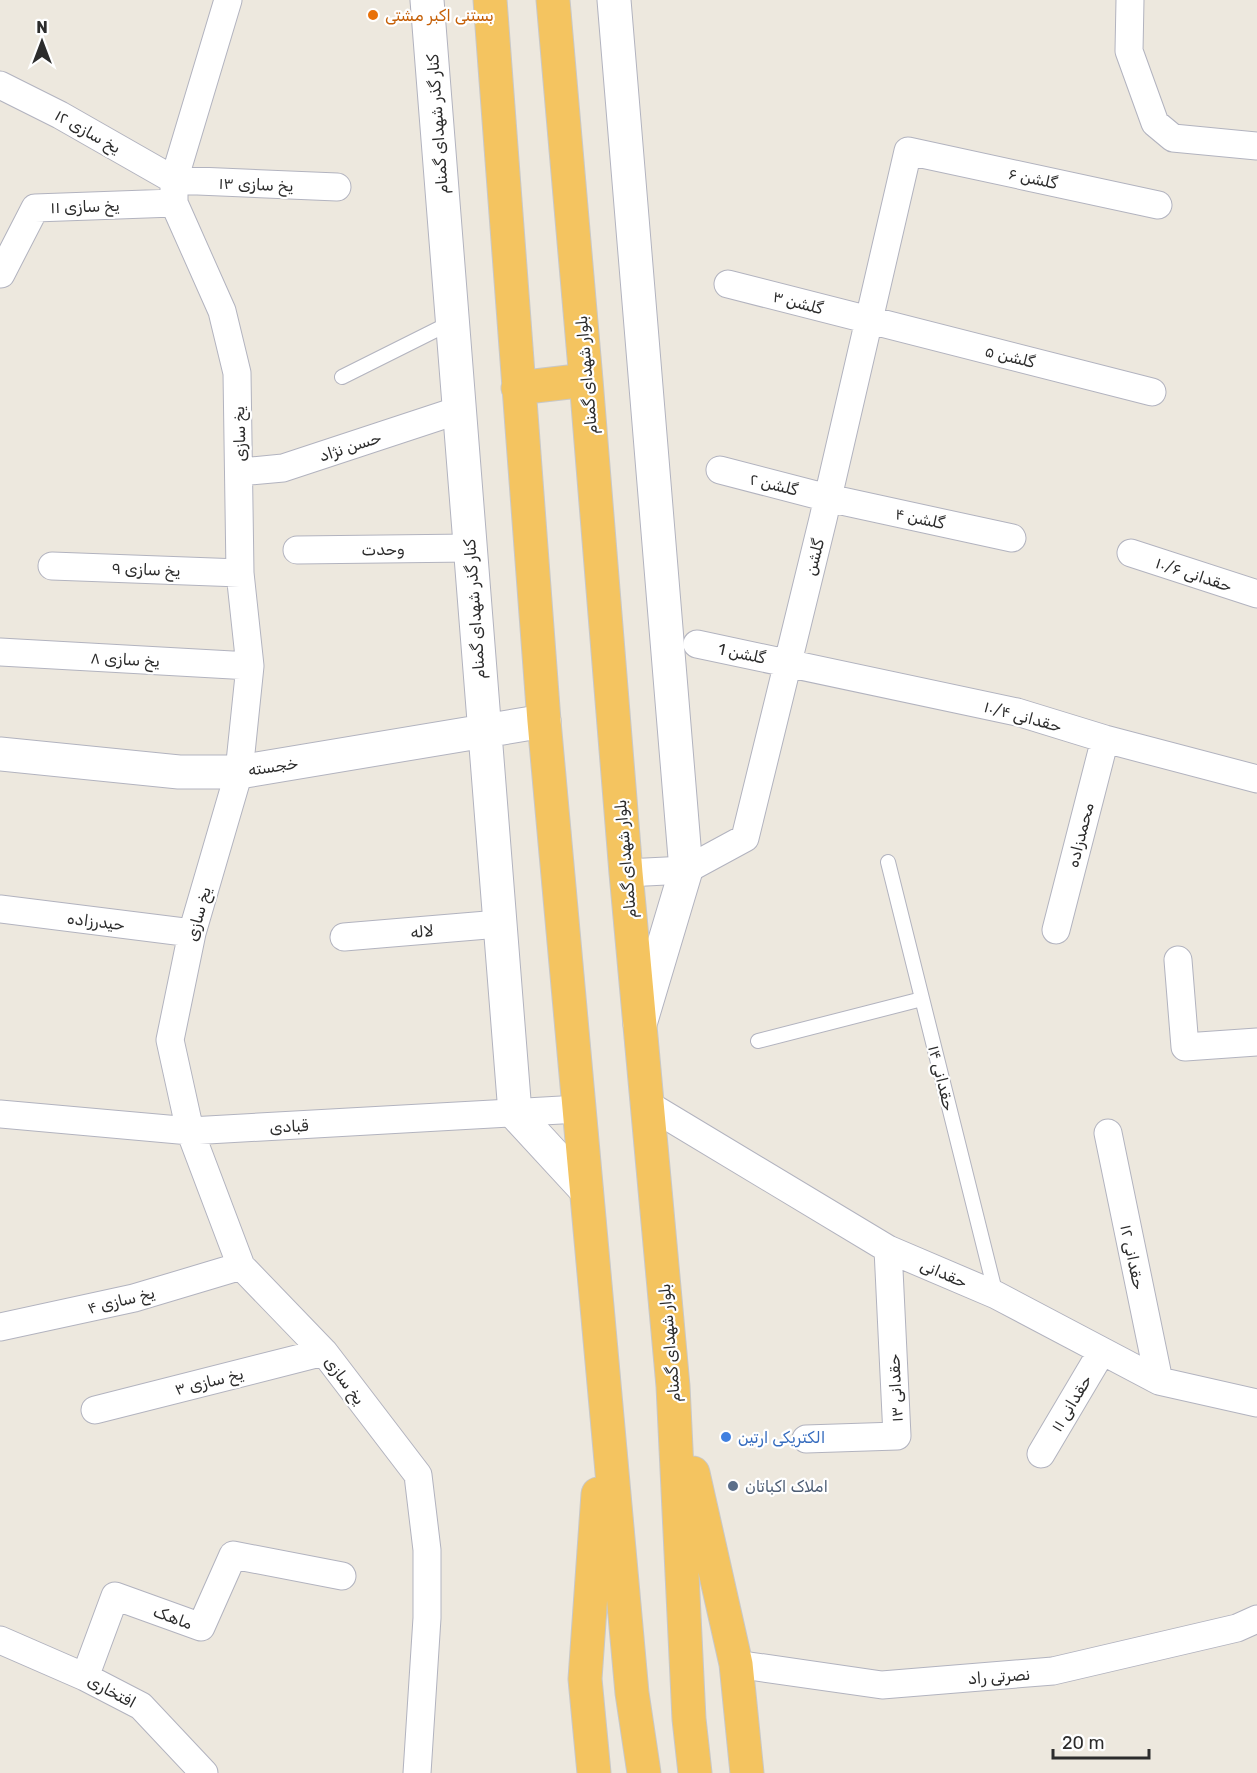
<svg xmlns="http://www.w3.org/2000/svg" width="1257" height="1773" viewBox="0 0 1257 1773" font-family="Rubik,'Noto Naskh Arabic',sans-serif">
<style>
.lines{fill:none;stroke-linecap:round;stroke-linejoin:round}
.service-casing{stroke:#b2b3bf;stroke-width:16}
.minor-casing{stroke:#b2b3bf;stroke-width:29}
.tertiary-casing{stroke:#b2b3bf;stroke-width:35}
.trunk-casing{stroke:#c8c8c8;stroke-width:35}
.service{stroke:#fff;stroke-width:14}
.minor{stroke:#fff;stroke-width:27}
.tertiary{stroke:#fff;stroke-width:33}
.trunk{stroke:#f4c460;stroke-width:33}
.food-dot{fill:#e8710a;stroke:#fff;stroke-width:2}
.shop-dot{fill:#3f7fe0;stroke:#fff;stroke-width:2}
.service-dot{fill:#5c6f8a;stroke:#fff;stroke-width:2}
.labels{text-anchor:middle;stroke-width:4.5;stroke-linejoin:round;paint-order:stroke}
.food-label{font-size:16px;fill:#c56008;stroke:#fff;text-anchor:start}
.street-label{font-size:16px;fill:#2c2c2c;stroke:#fff}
.shop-label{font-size:16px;fill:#366cbe;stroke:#fff;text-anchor:start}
.service-label{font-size:16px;fill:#4e5e75;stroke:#fff;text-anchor:start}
</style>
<rect width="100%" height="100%" fill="#ede8de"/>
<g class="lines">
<defs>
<path id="service" d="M342,377l110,-55
M888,862l108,433
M758,1041l164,-42"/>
<path id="minor" d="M228,0l-54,180v23l48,108 15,62 3,200 10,93 -11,106 -47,161 -22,107 20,91 51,135 83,86 94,123 9,75v68l-10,155
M1130,0l-1,51 26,72 18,15 84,8
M0,85l60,30 114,65 163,7
M1,274l34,-66 139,-5
M728,284l424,108
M720,470l108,28 184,40
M240,472l43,-4 176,-58
M297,550l173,-2
M1131,553l126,41
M52,566l188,7
M697,644l320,68 88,27 152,40
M0,652l250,14
M626,873l60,-3 59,-32 78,-319 85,-368 250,54
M0,909l192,24
M1056,930l49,-191
M344,937l155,-13
M1178,960l7,87 72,-5
M647,1104l241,145 108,46 163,86 98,22
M0,1114l190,17 389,-22
M1108,1133l51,248
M0,1327l134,-29 107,-32
M95,1410l229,-58
M806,1439l91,-3 -9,-187
M1041,1454l61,-103
M0,1640l85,37 56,29 63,67
M736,1664l146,21 171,-14 184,-43 20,-9
M85,1677l30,-81 86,31 32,-72 109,21"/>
<path id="tertiary" d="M427,0l88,1113 71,77
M614,0l72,870 -46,154
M0,754l179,18h60l305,-51"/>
<path id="trunk" d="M490,0l54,721 88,972 12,80
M553,0l33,380 40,493 47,513 16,333 6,54
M518,388l68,-8
M693,1473l43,191 11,109
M594,1773l-9,-94 13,-185"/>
</defs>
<use href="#service" class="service-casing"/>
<use href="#minor" class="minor-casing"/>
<use href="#tertiary" class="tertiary-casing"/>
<use href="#trunk" class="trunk-casing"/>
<use href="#service" class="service"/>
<use href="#minor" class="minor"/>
<use href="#tertiary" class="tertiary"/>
<use href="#trunk" class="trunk"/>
</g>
<circle class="food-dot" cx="373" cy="15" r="6"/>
<circle class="shop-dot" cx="726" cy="1437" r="6"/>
<circle class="service-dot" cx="733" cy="1486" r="6"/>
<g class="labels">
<g class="food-label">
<text x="385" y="21">بستنی اکبر مشتی</text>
</g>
<g class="street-label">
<text transform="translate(437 124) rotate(-94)" y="6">کنار گذر شهدای گمنام</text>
<text transform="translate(88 131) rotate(29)" y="6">یخ سازی ۱۲</text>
<text transform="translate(1033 178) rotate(12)" y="6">گلشن ۶</text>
<text transform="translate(256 184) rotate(2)" y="6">یخ سازی ۱۳</text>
<text transform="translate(85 206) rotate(-2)" y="6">یخ سازی ۱۱</text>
<text transform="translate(798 302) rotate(15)" y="6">گلشن ۳</text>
<text transform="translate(1010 356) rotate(14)" y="6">گلشن ۵</text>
<text transform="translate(586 375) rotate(-95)" y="6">بلوار شهدای گمنام</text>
<text transform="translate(239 434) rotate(-92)" y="6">یخ سازی</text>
<text transform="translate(350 446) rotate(-18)" y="6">حسن نژاد</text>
<text transform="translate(774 484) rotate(14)" y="6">گلشن ۲</text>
<text transform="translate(920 518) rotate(12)" y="6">گلشن ۴</text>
<text transform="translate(383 549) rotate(-1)" y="6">وحدت</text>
<text transform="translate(814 557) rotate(-76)" y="6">گلشن</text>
<text transform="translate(146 569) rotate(2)" y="6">یخ سازی ۹</text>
<text transform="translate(1194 574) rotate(18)" y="6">حقدانی ۱۰/۶</text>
<text transform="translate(474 609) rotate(-94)" y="6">کنار گذر شهدای گمنام</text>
<text transform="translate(742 653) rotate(12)" y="6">گلشن 1</text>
<text transform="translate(125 659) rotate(3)" y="6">یخ سازی ۸</text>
<text transform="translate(1023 716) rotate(15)" y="6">حقدانی ۱۰/۴</text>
<text transform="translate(273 766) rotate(-9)" y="6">خجسته</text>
<text transform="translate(1080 835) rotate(-76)" y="6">محمدزاده</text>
<text transform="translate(625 859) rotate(-95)" y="6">بلوار شهدای گمنام</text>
<text transform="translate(198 914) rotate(-75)" y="6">یخ سازی</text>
<text transform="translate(96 921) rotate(7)" y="6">حیدرزاده</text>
<text transform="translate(422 931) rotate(-5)" y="6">لاله</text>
<text transform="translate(942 1078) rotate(76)" y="6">حقدانی ۱۴</text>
<text transform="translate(289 1126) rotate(-3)" y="6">قبادی</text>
<text transform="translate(1133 1257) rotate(78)" y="6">حقدانی ۱۲</text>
<text transform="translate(944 1273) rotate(23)" y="6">حقدانی</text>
<text transform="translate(121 1300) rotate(-14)" y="6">یخ سازی ۴</text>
<text transform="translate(669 1343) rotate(-95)" y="6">بلوار شهدای گمنام</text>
<text transform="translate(345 1380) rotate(53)" y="6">یخ سازی</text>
<text transform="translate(209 1381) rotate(-14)" y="6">یخ سازی ۳</text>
<text transform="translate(895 1388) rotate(-93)" y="6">حقدانی ۱۳</text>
<text transform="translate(1071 1403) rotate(-59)" y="6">حقدانی ۱۱</text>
<text transform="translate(173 1617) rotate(20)" y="6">ماهک</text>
<text transform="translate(999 1676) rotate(-4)" y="6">نصرتی راد</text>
<text transform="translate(112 1691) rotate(28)" y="6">افتخاری</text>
</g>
<g class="shop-label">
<text x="738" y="1443">الکتریکی ارتین</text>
</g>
<g class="service-label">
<text x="745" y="1492">املاک اکباتان</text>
</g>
</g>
<g transform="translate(42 42)" stroke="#ffffff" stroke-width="4.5" paint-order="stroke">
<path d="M0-4.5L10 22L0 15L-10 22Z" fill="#2c2c2c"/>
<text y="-9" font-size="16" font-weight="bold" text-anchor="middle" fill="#2c2c2c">N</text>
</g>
<path d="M1053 1749v9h96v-9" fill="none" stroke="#2c2c2c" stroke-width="3"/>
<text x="1062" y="1749" font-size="18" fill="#2c2c2c" stroke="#ffffff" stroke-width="4.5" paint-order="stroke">20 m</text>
</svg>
